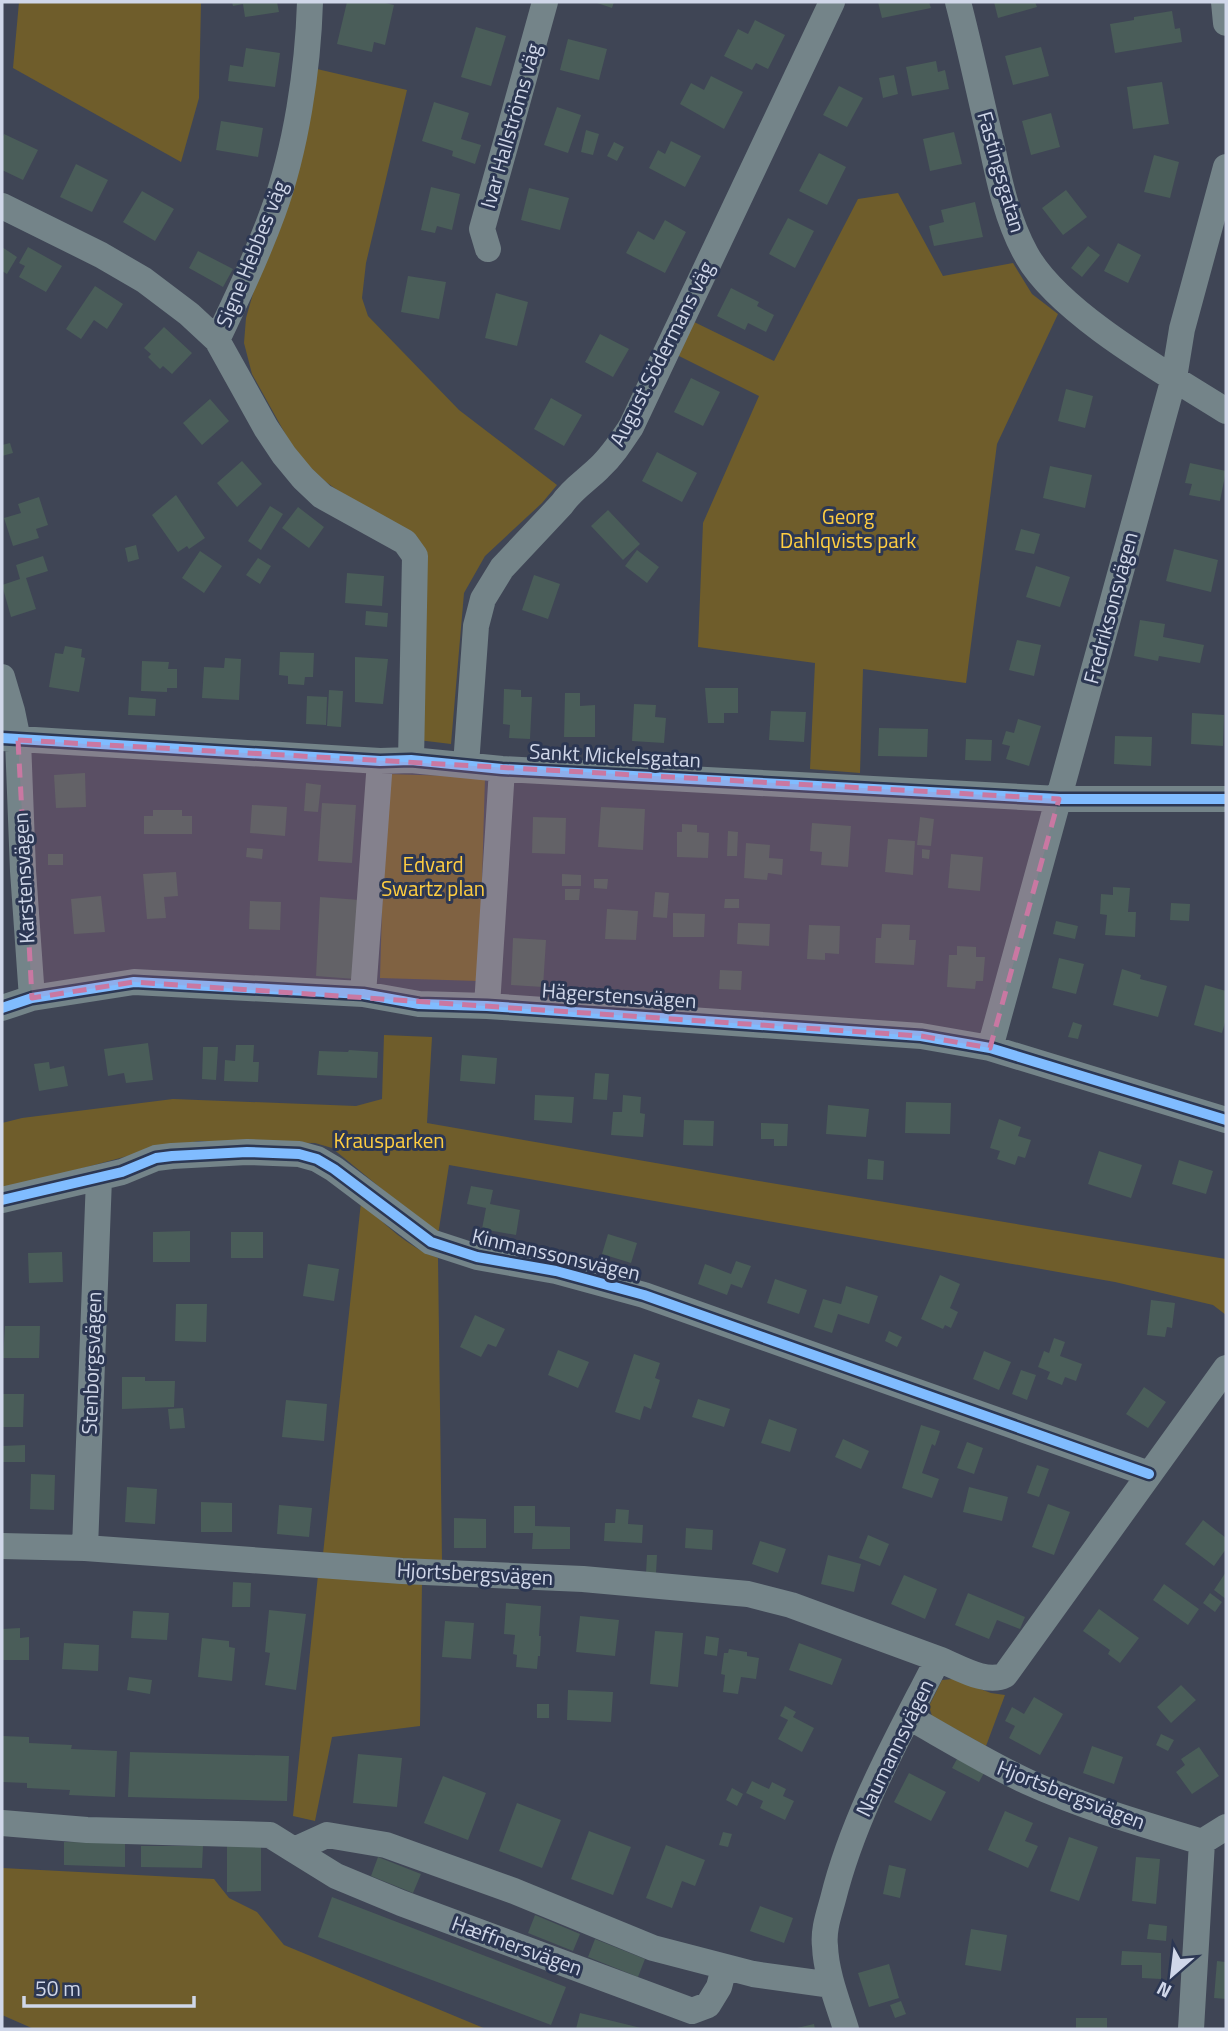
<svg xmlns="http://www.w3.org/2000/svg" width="1228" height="2031" viewBox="0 0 1228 2031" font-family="'Titillium Web',sans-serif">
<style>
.green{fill:#6f5d2b}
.building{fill:#4a5d59}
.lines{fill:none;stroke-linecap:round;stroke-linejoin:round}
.minor{stroke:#748489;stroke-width:26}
.cycleway-casing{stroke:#2c3753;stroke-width:15}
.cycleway{stroke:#80bcff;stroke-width:10}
.marked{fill:#c978a2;fill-opacity:0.2;stroke:#c978a2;stroke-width:5;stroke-dasharray:14 9;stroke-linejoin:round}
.labels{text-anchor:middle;stroke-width:6;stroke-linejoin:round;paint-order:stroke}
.street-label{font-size:21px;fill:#d0d7e9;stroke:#2c3753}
.park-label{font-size:21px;fill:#fecd41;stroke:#2c3753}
</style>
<rect width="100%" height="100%" fill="#3f4555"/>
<path class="green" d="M19,2h182l-2,96 -18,64 -168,-94z
M317,69l90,21 -41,173 -4,35 6,18 91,94 98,75 -15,18 -57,53 -21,37 -13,151 -33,-4 8,-167 -75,-73 -25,-18 -29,-27 -45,-81 -8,-31 2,-25z
M898,193l45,83 70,-13 19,31 26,20 -61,130 -31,239 -103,-14 -3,104 -50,-4 5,-106 -117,-16 5,-124 56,-127 -86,-43 17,-33 84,41 84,-162z
M386,774l99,3 -6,204 -99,-3z
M384,1035l48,2 -5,86 332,58 467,78v56l-13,-10 -98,-23 -666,-117 -11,70 -106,-87 -17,-5 -116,-2 -42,7 -155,42v-67l20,-5 151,-19 183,7 26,-7z
M361,1202c24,22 46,45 77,56l4,303 -119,-7z
M318,1575l104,7 -2,144 -88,11 -17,84 -22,-5z
M953,1679l38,14 14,2 -19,51 -54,-30 -3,-10 13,-26z
M2,1868l212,11 15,19 28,14 27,33 202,84h-452l-32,-14z"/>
<path class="building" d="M232,2h45l2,10 -34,5 -2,-13 -10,2z
M347,2h34l13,3 -9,40 -11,-3 -2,10 -35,-8z
M594,2h20l-2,6z
M878,2h51l2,6 -49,10z
M994,2h41l2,5 -39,11z
M1172,11l3,18 5,-1 2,14 -67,11 -5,-29 24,-4v-3z
M755,20l30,15 -17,34 -12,-6 -4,7 -28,-14 14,-27 10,5z
M476,27l30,9 -15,50 -30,-9z
M568,39l39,10 -8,31 -39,-10z
M1041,47l8,29 -36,9 -8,-29z
M246,48l34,5 -5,34 -47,-6 2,-16 13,2z
M936,61l2,11 7,-2 4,19 -37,7 -6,-29z
M894,75l4,19 -15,4 -4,-20z
M711,76l32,16 -19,37 -44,-25 11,-21 13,7z
M1162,82l7,42 -36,5 -6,-42z
M839,86l24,12 -16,29 -24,-12z
M434,102l35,11 -8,26 20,6 -6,19 -23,-8 1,-5 -31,-10z
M557,107l24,8 -13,38 -24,-8z
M1051,113l9,34 -29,8 -9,-34z
M221,121l42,7 -5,29 -42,-7z
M586,130l13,4 -6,21 -12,-3z
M954,132l8,32 -32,7 -7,-32z
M4,134l34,16 -15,30 -21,-10v-31z
M671,141l30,15 -16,31 -36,-19 9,-18 7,4z
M614,142l10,5 -7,14 -10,-5z
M819,153l27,14 -19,38 -28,-14z
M1154,155l25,7 -9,36 -26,-6z
M76,164l32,16 -16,32 -32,-15z
M431,187l29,7 -8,36 -15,-4 -2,7 -14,-3z
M529,188l40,10 -9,32 -39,-10z
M1066,190l21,27 -24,18 -21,-27z
M142,191l32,18 -19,32 -32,-19z
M975,202l8,35 -49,9 -5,-20 15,-4 -3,-12z
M788,218l26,13 -19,37 -26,-14z
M665,220l21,12 -21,41 -39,-20 12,-22 16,9z
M1118,243l23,12 -13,28 -24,-12z
M1088,246l12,9 -18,22 -11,-9z
M2,247l15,10 -10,17 -5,-3z
M28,247l34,19 -16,26 -27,-15 6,-11 -6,-3z
M198,251l35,18 -10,18 -34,-19z
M408,276l38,6 -7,37 -38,-7z
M95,286l28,18 -16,25 -13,-9 -13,19 -15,-10z
M731,288l28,14 -2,4 17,9 -8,17 -18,-9 -3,7 -28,-14z
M496,293l32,9 -11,44 -32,-8z
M164,327l28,26 -20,21 -9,-8 -3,3 -12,-12 3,-3 -7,-6z
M600,334l29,15 -16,28 -28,-15z
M691,378l29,14 -17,34 -29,-14z
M1066,389l27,7 -8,32 -27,-7z
M551,398l31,17 -18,31 -30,-17z
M210,399l19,22 -27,24 -19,-22z
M10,443l3,10 -11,3v-11z
M657,452l40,21 -15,29 -40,-21z
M242,461l20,23 -25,23 -20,-24z
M1190,463l36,8 -6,30 -31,-6 3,-11 -7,-1z
M1050,466l42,9 -7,33 -42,-10z
M176,495l29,43 -16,11 -2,-3 -9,6 -26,-37z
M39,497l9,28 -12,4 3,9 -26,8 -9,-28 17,-5 -3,-9z
M270,506l13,8 -22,36 -13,-9z
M298,507l26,20 -15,21 -27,-20z
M608,510l32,34 -17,16 -32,-34z
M1021,529l19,5 -6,20 -19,-4z
M136,545l3,14 -11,3 -3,-14z
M1174,549l44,11 -7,32 -45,-11z
M637,550l22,17 -12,16 -22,-17z
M200,551l22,15 -18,27 -22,-15z
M43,556l5,15 -22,7 10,31 -25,8 -9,-32 18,-6 -4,-14z
M258,558l13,8 -11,18 -14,-9z
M1036,566l34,11 -10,30 -34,-10z
M347,573l37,3 -2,30 -37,-3z
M534,575l26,9 -12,35 -26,-9z
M366,611l22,2 -1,14 -22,-2z
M1140,620l25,4 -2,13 41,8 -4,18 -41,-7 -1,5 -24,-5z
M1017,640l24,5 -7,31 -25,-6z
M65,646l17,3 -1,8 4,1 -6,34 -30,-5 6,-34 8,1z
M280,652l34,1 -1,24h-8l-1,8 -16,-1v-8l-9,-1z
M355,657l33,2 -5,45 -28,-2z
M225,658l16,1 -2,41 -37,-2 2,-31 20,1z
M142,661l27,1 -1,7h9v19h-10v4l-26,-1z
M705,688h33v25h-14v10h-16z
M504,689l17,1v7h11l-2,42 -21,-1 1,-13 -7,-1z
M329,690l14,1 -2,36 -14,-1z
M565,693h15v13l15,-1v32h-31z
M307,696l20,1 -1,28 -20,-1z
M129,697l27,2 -1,17 -27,-1z
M634,704l22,1 -1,12 11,1 -2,25 -32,-2z
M771,711l35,1 -2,30 -35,-2z
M1192,713l32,2 -1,31 -32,-2z
M1018,719l23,7 -12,40 -23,-7 4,-13 -8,-2 4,-13 8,2z
M879,728l49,1 -1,28 -49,-1z
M1115,736l37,1 -1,29 -37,-2z
M966,739l26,1 -1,21 -26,-1z
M85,773l1,34 -30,1 -2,-33z
M306,783l15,2 -3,27 -14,-1z
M322,803l34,2 -4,58 -34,-2z
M252,805l35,2 -2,29 -35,-3z
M601,807l44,2 -2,41 -45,-3z
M153,810h29v6h10v18h-48v-18h9z
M533,817l33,1 -1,36 -33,-1z
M920,817l14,2 -3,27 -14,-1z
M812,823l39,3 -3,41 -27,-2 1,-13 -12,-1z
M682,824l15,1v7l12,1 -1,25 -31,-1v-25h5z
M728,831l10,1 -1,24h-10z
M888,839l27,2 -2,34 -28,-3z
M746,843l24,2 -1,13 14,1 -1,16 -14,-2 -1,7 -23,-2z
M247,848l16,1 -1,10 -16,-2z
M922,849l8,1 -1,9 -7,-1z
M48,854h15v11h-15z
M951,854l32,3 -3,34 -32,-3z
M176,872l2,24 -14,1 2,21 -19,1 -4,-45z
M562,874l19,1v11h-19z
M594,879h14l-1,10 -13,-1z
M1113,887l17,1 -2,24h8l-1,25 -30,-2 2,-20 -7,-1 1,-20 12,1z
M565,889h15l-1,11h-14z
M655,892l14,1 -2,25 -14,-1z
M101,896l4,36 -31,2 -3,-35z
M320,897l40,3 -5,79 -39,-3z
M725,899h14v9h-15z
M250,901l31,1 -1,28 -31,-1z
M1171,903l19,1 -1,17 -19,-1z
M607,909l31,2 -2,29 -31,-1z
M673,913l32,1 -1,23h-31z
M1056,921l22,5 -3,13 -22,-5z
M738,923l32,1 -1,22 -32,-2z
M882,924l28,1 -1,15h7l-2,25 -39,-2 1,-25h5z
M809,925l31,1 -1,28 -14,-1v7l-18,-1z
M513,938l33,2 -3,47 -32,-2z
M957,946l19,1v10h9l-2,24h-7l-1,8 -28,-2 2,-32h8z
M1059,958l25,6 -8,30 -24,-6z
M1122,969l19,6 -1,4 27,7 -9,31 -45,-12z
M720,970l22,1 -1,19 -22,-1z
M1205,985l21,6v28l-4,14 -28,-8z
M1073,1022l9,3 -4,14 -10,-2z
M148,1043l5,37 -27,3 -2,-10 -16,3 -4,-27z
M236,1045h18l-1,17h6l-1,20 -34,-1 1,-21 10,1z
M203,1047h15l-2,33 -14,-1z
M349,1050l29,2 -1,26 -60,-3 2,-24 29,1z
M462,1055l35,3 -2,26 -35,-3z
M49,1062l1,7 14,-3 4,20 -29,5 -5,-27z
M595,1073l14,1 -2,26 -14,-1z
M535,1095l39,2 -2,26 -38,-3z
M623,1095l18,2 -1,16 5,1 -2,23 -32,-2 2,-23h9z
M906,1102l45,1 -1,31 -45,-1z
M828,1105l41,4 -3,28 -40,-3z
M999,1119l22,8 -3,9 13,4 -6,18 -7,-2 -3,9 -18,-6 3,-8 -10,-3z
M684,1120l30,1 -1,25 -30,-1z
M761,1123l27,1 -1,22h-13v-7h-13z
M1099,1151l43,14 -11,33 -43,-14z
M868,1159l16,2 -1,19 -16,-1z
M1179,1160l34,11 -7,23 -34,-10z
M471,1186l22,4 -3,14 30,6 -4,25 -34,-6 4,-21 -19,-4z
M190,1231v31h-37v-30z
M231,1232h32v26h-32z
M608,1234l29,9 -6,20 -29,-9z
M62,1252l1,30 -34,1 -1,-30z
M736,1261l15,5 -9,22 -11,-4 -4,11 -29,-11 7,-20 26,10z
M308,1264l31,5 -5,32 -31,-5z
M940,1275l20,9 -10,24 8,4 -7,16 -6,-3 -2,4 -22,-10z
M775,1279l32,11 -8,24 -32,-11z
M846,1286l32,10 -9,28 -31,-10 -6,19 -18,-6 9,-28 18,5z
M1151,1300l24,3 -3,25 -5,-1 -2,10 -18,-2z
M176,1304h31l-1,38 -31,-1z
M475,1315l30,14 -9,18 -8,-3 -7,13 -21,-10z
M5,1326h35l-1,32h-36z
M889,1331l13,6 -5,10 -12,-6z
M1054,1338l11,4 -5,14 22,8 -6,17 -11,-4 -3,8 -15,-6 3,-7 -12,-5 6,-16 5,2z
M558,1350l31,12 -11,26 -30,-13z
M984,1351l27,11 -12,28 -26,-11z
M634,1354l26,9 -5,15 5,2 -9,29 -7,-3 -4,14 -25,-8z
M1021,1370l15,5 -9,25 -15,-6z
M122,1377h23v4h30l-1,26 -52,2z
M1144,1387l22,15 -18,26 -22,-14z
M2,1394h22l-1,33h-21z
M698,1399l32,10 -6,18 -32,-10z
M286,1400l41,4 -3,37 -42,-4z
M183,1408l2,20 -15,1 -2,-20z
M769,1419l28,10 -7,23 -29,-9z
M921,1425l19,6 -5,15 -3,-2 -10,29 17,6 -7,19 -30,-10z
M843,1439l26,12 -8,18 -26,-12z
M967,1442l16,6 -9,26 -17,-6z
M25,1445v17h-23v-16z
M1037,1465l12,4 -10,28 -12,-4z
M31,1474l24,1 -1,35 -24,-1z
M127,1487l30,2 -2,35 -30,-2z
M969,1487l39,10 -6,24 -39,-9z
M201,1502l31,1v29h-31z
M1048,1504l22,8 -16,43 -22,-8z
M279,1505l33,3 -3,29 -32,-3z
M514,1506h21v20l35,1v22h-38l1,-16h-19z
M616,1509l13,1 -1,14 15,1 -1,18 -38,-2 1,-18h10z
M454,1518l32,1v29h-32z
M1203,1520l23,18v11l-12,17 -29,-22z
M686,1528l27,2 -1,20 -27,-2z
M868,1535l21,9 -9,22 -21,-8z
M760,1541l26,8 -8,24 -26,-9z
M647,1555h10l-1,18h-10z
M828,1555l33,9 -7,28 -33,-8z
M1226,1572v27l-12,-9z
M904,1575l33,14 -12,30 -34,-15z
M233,1582l18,1 -1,24h-18z
M1164,1584l35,25 -11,16 -35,-25z
M968,1593l57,24 -5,12 -23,-9 -8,19 -34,-14z
M1210,1593l12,9 -7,10 -12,-9z
M506,1603l35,3 -2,30h2l-1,20h-2l-1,13 -21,-2 1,-12 -4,-1 2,-19 -11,-1z
M1099,1609l40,29 -19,25 -12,-9 2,-4 -27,-19z
M269,1610l37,4 -10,76 -31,-5 5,-32 -5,-1z
M133,1611l36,2 -2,27 -36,-2z
M580,1616l39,4 -4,36 -39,-4z
M445,1621l29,2 -3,36 -29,-2z
M20,1628v10l9,-1v23h-27v-31z
M655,1631l28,2 -5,54 -28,-3z
M706,1636l13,2 -2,18 -13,-2z
M202,1638l27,3v6l6,1 -3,33 -34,-4z
M64,1643l35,2 -1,26 -36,-2z
M799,1643l43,16 -10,26 -43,-15z
M729,1649l18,3v4l12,2 -3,21 -15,-2 -3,17 -15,-2 2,-17 -4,-1 3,-21h4z
M129,1677l23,3 -2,14 -23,-4z
M1181,1685l15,15 -25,23 -14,-16z
M568,1690l45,2 -2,30 -44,-2z
M1034,1697l29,17 -23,41 -31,-17 6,-12 -10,-5 7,-14 12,7z
M537,1704h12v14h-12z
M785,1706l11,6 -3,5 21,11 -12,24 -24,-13 10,-19 -8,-4z
M1161,1734l13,6 -6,11 -12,-6z
M2,1736l27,1v6l43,2 -1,4 46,2 -2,46 -46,-2 1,-5 -43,-2v-5l-25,-1z
M1092,1746l31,11 -9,27 -31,-11z
M1199,1747l20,29 -27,18 -16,-22 9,-7 -4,-6z
M130,1752l159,4 -2,45 -159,-4z
M358,1754l44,4 -5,49 -44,-4z
M957,1759l27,14 -5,9 -27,-14z
M909,1773l37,19 -15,29 -37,-19z
M443,1776l43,17 -18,47 -44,-17z
M752,1781l17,8 3,-7 14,7 -3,7 11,5 -9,19 -25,-12 3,-7 -17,-8z
M732,1788l11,6 -6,12 -11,-6z
M517,1803l44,17 -19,48 -43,-17z
M1005,1811l28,12 -8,18 13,5 -10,22 -40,-18z
M589,1831l42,16 -18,48 -42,-16z
M723,1832l9,2 -4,13 -9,-2z
M1069,1837l29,10 -19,54 -29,-10z
M64,1842l61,1v24l-61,-2z
M666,1845l39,15 -10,26 -13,-5 -10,27 -26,-10z
M141,1846h62l-1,22 -61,-1z
M227,1846h34v45l-34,1z
M378,1857l43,17 -8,19 -42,-17z
M1136,1857l24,2 -4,45 -24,-3z
M889,1865l17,4 -6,29 -17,-4z
M332,1897l234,90 -15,38 -233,-88z
M760,1906l33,12 -9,25 -34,-12z
M535,1915l45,19 -7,17 -45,-18z
M1149,1924l18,2 -1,15 -19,-2z
M971,1929l36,6 -6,36 -36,-6z
M595,1939l50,20 -7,18 -50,-20z
M1122,1951l39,2v26l-19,-1v-13h-21z
M1217,1961l9,1v37l-12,-1z
M889,1964l10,34 -30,9 -11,-34z
M901,2001l5,13 -11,4 -5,-13z
M580,2013l61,15v1h-65z
M1076,2018h31v11h-31z
M814,2024l1,5h-18v-1z"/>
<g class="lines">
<path class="minor" d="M958,2c12,46 22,94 33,140 8,38 16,78 35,112 32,59 143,121 200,157
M1224,2l2,21
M2,206l99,49 43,25 45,34 28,26 49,88 18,27 19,23 19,18 83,46 10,14 -4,204
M488,249l-6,-20 63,-227
M217,340c20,-42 40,-84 56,-128 23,-63 35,-143 37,-210
M2,677l10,34 6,29 5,131 9,127
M2,738l378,23 31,-1 91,9 557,30h167
M466,765l10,-139 7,-27 19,-31 60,-64c10,-15 25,-24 37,-36 13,-12 22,-26 32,-41l201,-425
M363,994l17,-233
M487,1006l15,-237
M2,1008l30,-10 102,-16 229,12 56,10 68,2 434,30 69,12 236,72
M990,1048l184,-670 8,-49 44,-162
M2,1200l120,-28 34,-14 16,-2 75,-4 52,2 18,5 17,10 97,73 46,15 79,14 88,24 505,179
M2,1546l83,2 317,23 181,8 165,15 43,11 147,54
M85,1548l14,-370
M909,1717c39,22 78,46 119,65 55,25 115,42 174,60
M2,1823l85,7 183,5 24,15 33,-15 59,10 128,46 139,57 100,26 79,11
M294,1850l42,26 65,27 291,108 16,-6 11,-18 5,-19
M846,2029c-8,-26 -20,-55 -21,-83 -2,-16 4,-32 8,-47 21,-85 66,-163 105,-240 19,7 48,26 67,16l221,-307
M1191,2029l11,-187 24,-15"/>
<defs>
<path id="cycleway" d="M2,738l378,23 31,-1 91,9 557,30h167
M2,1008l30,-10 102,-16 229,12 56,10 68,2 434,30 69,12 236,72
M2,1200l120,-28 34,-14 16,-2 75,-4 52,2 18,5 17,10 97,73 46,15 79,14 88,24 505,179"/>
</defs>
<use href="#cycleway" class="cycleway-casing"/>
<use href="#cycleway" class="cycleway"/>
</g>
<path class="marked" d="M18,740l1041,59 -69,249 -69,-12 -787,-54 -102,16z"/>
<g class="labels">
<g class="street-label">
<text transform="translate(511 126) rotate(-74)" y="7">Ivar Hallströms väg</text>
<text transform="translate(1001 172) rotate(74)" y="7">Fastingsgatan</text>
<text transform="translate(252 254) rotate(-68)" y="7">Signe Hebbes väg</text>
<text transform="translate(662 354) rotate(-63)" y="7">August Södermans väg</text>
<text transform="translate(1111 608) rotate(-75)" y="7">Fredriksonsvägen</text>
<text transform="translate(615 756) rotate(3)" y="7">Sankt Mickelsgatan</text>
<text transform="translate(24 878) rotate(-93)" y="7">Karstensvägen</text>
<text transform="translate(619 996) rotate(4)" y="7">Hägerstensvägen</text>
<text transform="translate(556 1255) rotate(13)" y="7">Kinmanssonsvägen</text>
<text transform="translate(92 1363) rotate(-88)" y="7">Stenborgsvägen</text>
<text transform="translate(475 1574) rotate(3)" y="7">Hjortsbergsvägen</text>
<text transform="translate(895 1748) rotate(-64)" y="7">Naumannsvägen</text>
<text transform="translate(1071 1795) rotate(21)" y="7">Hjortsbergsvägen</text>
<text transform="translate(517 1946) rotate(20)" y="7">Hæffnersvägen</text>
</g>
<g class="park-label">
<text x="848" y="524">Georg<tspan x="848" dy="24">Dahlqvists park</tspan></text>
<text x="433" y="872">Edvard<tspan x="433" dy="24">Swartz plan</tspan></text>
<text x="389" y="1148">Krausparken</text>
</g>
</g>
<rect width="1228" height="2031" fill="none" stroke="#d0d7e9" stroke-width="7"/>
<g transform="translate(1172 1975) rotate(208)" stroke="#2c3753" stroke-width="5" paint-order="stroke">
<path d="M0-5L12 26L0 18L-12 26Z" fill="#d0d7e9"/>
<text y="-10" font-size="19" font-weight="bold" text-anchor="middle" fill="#d0d7e9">N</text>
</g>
<path d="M24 1996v10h170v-10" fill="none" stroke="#d0d7e9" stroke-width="3.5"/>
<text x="35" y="1996" font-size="21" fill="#d0d7e9" stroke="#2c3753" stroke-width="5" paint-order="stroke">50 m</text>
</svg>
